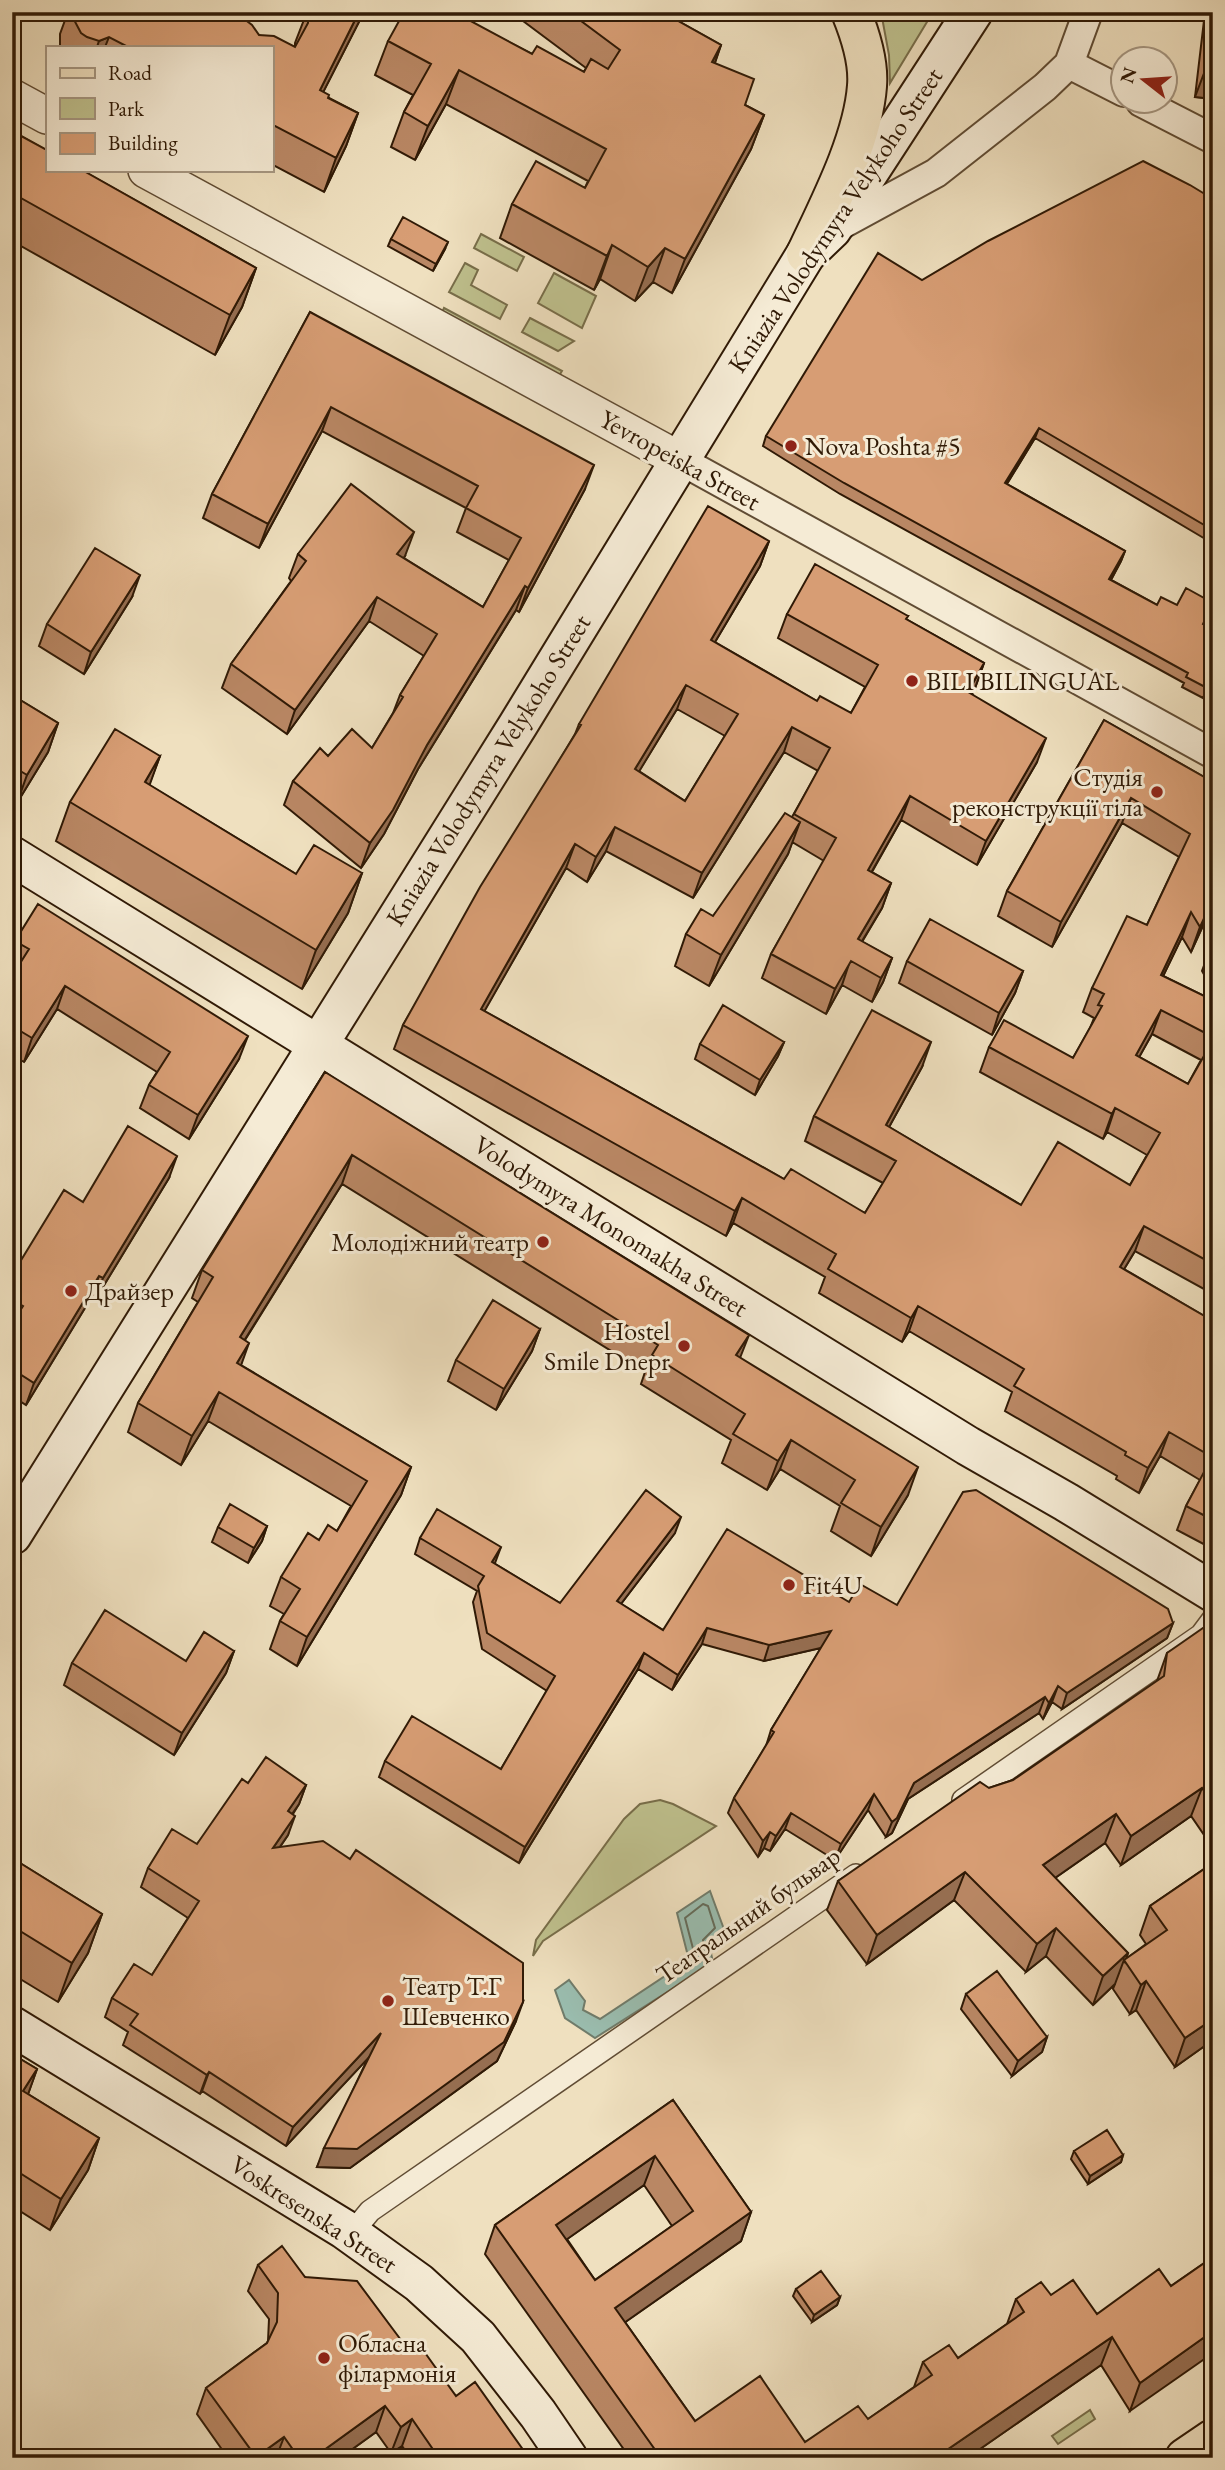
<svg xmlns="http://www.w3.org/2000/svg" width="1225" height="2470" viewBox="0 0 1225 2470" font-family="'EB Garamond',serif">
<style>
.green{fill:#bfc18e;stroke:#786e4a;stroke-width:2}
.water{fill:#9abdaf;stroke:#707c6b;stroke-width:2}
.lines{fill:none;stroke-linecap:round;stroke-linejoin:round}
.shore{stroke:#656c5a;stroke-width:2}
.pedestrian-casing{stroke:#604c34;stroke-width:24}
.minor-casing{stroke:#604c34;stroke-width:32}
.tertiary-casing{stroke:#604c34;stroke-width:38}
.secondary-casing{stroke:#301a06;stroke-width:42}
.primary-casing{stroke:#301a06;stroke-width:42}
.pedestrian{stroke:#f5ebd5;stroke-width:21}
.minor{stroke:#f5ebd5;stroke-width:28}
.tertiary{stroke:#f5ebd5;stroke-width:35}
.secondary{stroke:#f5ebd5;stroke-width:38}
.primary{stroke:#efe0bf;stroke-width:38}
.wall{fill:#b98764;stroke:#301a06;stroke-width:2;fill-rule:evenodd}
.shaded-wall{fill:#966e51;stroke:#301a06;stroke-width:2}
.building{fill:#d79d74;stroke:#301a06;stroke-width:2;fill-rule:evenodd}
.poi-dot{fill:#8f2418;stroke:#f5ebd5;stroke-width:2.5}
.labels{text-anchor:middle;stroke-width:6;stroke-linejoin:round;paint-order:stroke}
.street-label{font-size:26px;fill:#301a06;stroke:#f5ebd5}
.poi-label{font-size:26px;fill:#301a06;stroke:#f5ebd5;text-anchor:start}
</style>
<rect width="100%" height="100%" fill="#efe0bf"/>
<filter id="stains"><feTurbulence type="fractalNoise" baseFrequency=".00286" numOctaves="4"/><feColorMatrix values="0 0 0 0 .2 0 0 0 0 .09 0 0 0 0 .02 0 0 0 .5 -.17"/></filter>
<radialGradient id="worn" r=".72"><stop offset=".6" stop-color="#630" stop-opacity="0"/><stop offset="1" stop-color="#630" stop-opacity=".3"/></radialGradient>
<path class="green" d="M881,12h52l-43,71 -1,-28z
M481,234l43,23 -7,14 -43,-23z
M465,263l13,7 -7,15 36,20 -7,14 -51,-27z
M554,273l42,23 -14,32 -44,-25z
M444,308l118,63 -3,5 -117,-63z
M530,318l44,23 -16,10 -36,-19z
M660,1800l13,4 43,22 -173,115 -10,15 3,-16 88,-121 16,-15z
M1090,2410l5,9 -37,25 -6,-8z"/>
<path class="water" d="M710,1891l15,41 -16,11 4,20 -118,75 -30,-20 -10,-28 14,-10 16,21 -2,9 17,9 89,-59 -12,-47z"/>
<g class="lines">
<path class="shore" d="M703,1904l5,2 7,22 -12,12 1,19 -5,4 -3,-3 -11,-42z"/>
<defs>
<path id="pedestrian" d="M963,1800l238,-165 12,-16
M351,2234l19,-23 486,-336"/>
<path id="minor" d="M1069,64l55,28
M1141,102l72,37
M835,228l101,-55 109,-86 24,-23 19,-52
M680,460l533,294"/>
<path id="tertiary" d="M12,97l35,19
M146,170l534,290"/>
<path id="secondary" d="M12,856l956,590 98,56 147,90
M12,1535l506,-810 288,-471 26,-25 141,-217
M12,2026l332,203 75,54 59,54 60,77 30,44"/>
<path id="primary" d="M806,254c23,-49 57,-114 61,-168 2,-24 -7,-52 -16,-74
M1185,2458l28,-19"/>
</defs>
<use href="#pedestrian" class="pedestrian-casing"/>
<use href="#minor" class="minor-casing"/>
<use href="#tertiary" class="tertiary-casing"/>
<use href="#secondary" class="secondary-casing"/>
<use href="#primary" class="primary-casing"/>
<use href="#pedestrian" class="pedestrian"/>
<use href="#minor" class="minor"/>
<use href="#tertiary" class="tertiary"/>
<use href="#secondary" class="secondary"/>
<use href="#primary" class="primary"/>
</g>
<path class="wall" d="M68,12h167l24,23 36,12v-4l12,-31h57l-41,80 6,6 29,15 -12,33 -22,46 -53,-28v-117h-211v-13z
M511,12h151l59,33 -6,18 30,42 19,10 -13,34 -79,144 -19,-11 -18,19 -35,-22 -6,11 -94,-52 12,-34 73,-16 3,-7 -142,-77 -31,56 -24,-13 13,-35 9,-17 -38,-20 13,-34 69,-26 75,39 52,18 2,-4z
M1205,12h8v87l-18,-2z
M12,131l244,137 -14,39 -27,48 -203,-114z
M391,239l54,10 -12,22 -45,-25z
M922,280l291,250 -6,10 -172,-102 -28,46 118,67 -4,10 -10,19 46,25h56l-9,19 9,5v67l-8,-3 -2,5 -21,-11 2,-4 -344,-189 -77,-48 3,-10z
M310,312l275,177 -66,123 -3,-2 -98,159 -34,65 -23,34 -77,-63 9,-24 35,-25 44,-8 21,-35 7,-18 24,-39 -55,-35 -82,113 -65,-46 9,-24 60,-83 -2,-3 9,-24 107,2 -1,2 79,49 26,-47 -52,-28 9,-24 -144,-77 -63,117 -56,-30 9,-24z
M769,541l-9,25 -45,76 102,59 34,12 14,-26 -87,-49 9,-24 121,2 -2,3 78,44 -9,25 -3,6 65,68 -60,103 -76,-45 -29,52 19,11 -9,25 -20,34 30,16 -9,24 -11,20 -30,-17 -16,29 -64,-36 9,-24 53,-93 -32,-19 -4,12 -79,132 -34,-20 11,-32 27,-18 79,-99 26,-46 -34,-19 -91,146 -87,-47 -19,31 -21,-14 -82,143 300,168 81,34 18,-30 -78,-42 9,-25 108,-49 -33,60 132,78 109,-20 17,-30 -40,-23 -4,7 -123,-67 9,-25 84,11 17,-30 4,-10 -11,-6 9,-24 55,-63 32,-68 -57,-34 -70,124 -54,-31 9,-25 97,-171 109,62v125l-1,-1 -21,46 -9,-15 -19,39 41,20 6,-11 -8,-14 9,-24 2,-1v348l-78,-43 -11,18 89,52v228l-36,-19 9,-24 14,-26 -40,-24 -21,37 -23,-14 1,-3 -112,-65 7,-19 -103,-61 -7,11 -83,-49 6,-16 -92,-54 -7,13 -332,-187 9,-24 172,-291 4,-10zM677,709l48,27 -40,65 -46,-30zM1152,1034l49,26 -13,24 -49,-27z
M132,597l-48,77 -45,-28 8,-22z
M12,695l46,28 -10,29 -31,51 -5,-3z
M160,756l-11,29 147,89 66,-1 -14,40 -46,76 -246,-148 14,-39z
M15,941l224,118 -50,80 -49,-31 9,-23 8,-13 -100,-63 -33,53 -12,-7v-79l4,-6 -4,-3v-18z
M907,961l116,10 -8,22 -23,42 -93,-52z
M784,1042l-6,14 -23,39 -60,-36 5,-15z
M325,1072l415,286 168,137 -37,61 -40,-25 9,-25 -60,-37 -13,21 -45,-27 9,-23 -90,-56 4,-12 -303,-188 -97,156 -4,25 170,102 -10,28 -104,171 -27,-17 10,-28 4,-7 -14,-8 11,-29 38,-37 18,-9 14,-25 -143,-85 -27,44 -53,-33 10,-29 60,-101 -6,-4 10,-28z
M169,1178l-74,122 -4,-2 -65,107 -14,-9v-121l71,-73z
M540,1329l-8,22 -36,59 -48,-29 8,-21z
M267,1526l-5,15 -14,22 -36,-21 6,-15z
M675,1533l-54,71 42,26 186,-28 324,21 -6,15 -105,71 -10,-7 -9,17 -4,-6 -131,86 -16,34 -6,4 -18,-27 -33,50 -50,-31 -15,22 -6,-3 -6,9 -30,-44 6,-15 32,-52 5,-16 50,-82 -57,13 -62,-17 -30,46 -34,-21 -119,194 -140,-86 6,-16 116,8 46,-78 -65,-42 -9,-47 4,-11 -62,-37 5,-16 75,26 65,39z
M1213,1628v220l-22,-32 -70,49 -16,-22 -50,35 73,75 -2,6 20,-15 -6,-9 10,-29 63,-43v177l-38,27 -39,-57 -6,4 -17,-25 2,-5 -22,21 -47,-49 -20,16 -72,-72 -87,64 -40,-54 11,-29 151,-93 24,-8 144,-99 10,-28z
M234,1651l-8,22 -52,82 -110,-70 8,-22 114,-2z
M248,1783l58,2 -7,19 -6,10 -5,21 -8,12 236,174 -19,40 -147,107 -33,-1 51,-109 -82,88 -84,-55 -2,3 -77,-49 5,-13 -23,-15 7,-19 40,-23 36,-57 -47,-31 7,-19 49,-24z
M12,1858l90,56 -14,39 -30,49 -46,-28z
M966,1994l81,43 -5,15 -30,24 -51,-67z
M12,2054l25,15 -9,25 71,44 -11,32 -38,60 -38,-24z
M673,2100l78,112 -10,29 -116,81 70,99 110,21 63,-23 46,-32 9,-25 35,-4 49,-34 9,-25 35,-4 46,19 74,-28 42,-29 -83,154 -29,-46 -134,93h-337l-145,-204 10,-29zM644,2185l28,41 -77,54 -28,-41z
M1074,2151l49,4 -2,7 -33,22 -17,-25z
M258,2265l47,12 96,63 55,56 73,62h-118l-9,-12 -11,7 -15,-21 -36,26h-112l-31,-44 9,-26 61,-45 1,-2 1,-22 -21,-28z
M796,2289l44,8 -3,8 -25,17 -19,-26z"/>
<path class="shaded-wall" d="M359,12h5l-57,112 13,-34z
M109,37l-4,10h-8l2,-6z
M721,45l-12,34 3,-17z
M1206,68l7,1v30l-18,-2z
M459,70l-13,34 -31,56 13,-34z
M358,113l-12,33 -22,46 12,-34z
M764,115l-13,34 -79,144 13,-34z
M448,242l-3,7 -12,22 3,-7z
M612,245l-12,34 -6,11 13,-34z
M665,248l-12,34 -18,19 13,-34z
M256,268l-14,39 -27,48 15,-40z
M331,407l-9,24 -63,117 9,-24z
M1039,428l-4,10 -34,55 4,-10z
M594,465l-9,24 -66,123 9,-24z
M414,532l-9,24 -17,22 9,-24z
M769,541l-9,25 -58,98 9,-24z
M1125,551l-4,10 -15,28 3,-10z
M140,575l-8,22 -48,77 7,-22z
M525,586l-9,24 -98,159 -34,65 -23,34 9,-25 57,-98z
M377,597l-8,24 -82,113 8,-24z
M984,663l-9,25 -16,28 9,-24z
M686,685l-9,24 -51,84 9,-24z
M58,723l-10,29 -31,51 10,-28z
M792,727l-8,25 -91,146 9,-25z
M1046,738l-9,24 -60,103 9,-24z
M160,756l-14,39 -1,-13z
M910,796l-9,24 -42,74 9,-24z
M1131,798l-9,25 -70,124 9,-25z
M800,822l-12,32 -79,132 12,-31z
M615,827l-9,24 -19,31 9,-25z
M575,844l-9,24 -94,165 9,-24z
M362,873l-14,40 -46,76 14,-39z
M891,883l-9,25 -32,53 -8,24 -16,29 9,-25 23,-50z
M1213,899v4l-22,49 9,-25z
M1191,912l-9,25 -30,62 9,-24z
M892,958l-9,24 -11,20 9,-24z
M1023,971l-8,22 -23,42 7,-22z
M65,986l-8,23 -33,53 8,-24z
M1161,1010l-9,24 -25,45 9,-24z
M248,1036l-9,23 -50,80 9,-24z
M784,1042l-6,14 -23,39 5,-15z
M931,1042l-9,25 -45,82 9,-24z
M1115,1108l-8,24 -4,7 9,-25z
M352,1155l-10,29 -113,181 11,-28z
M177,1156l-8,22 -74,122 8,-22z
M742,1198l-9,25 -7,13 9,-25z
M1144,1226l-9,25 -24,40 9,-24z
M99,1276l-8,22 -65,107 8,-22z
M918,1306l-9,25 -7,11 9,-24z
M540,1329l-8,22 -36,59 8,-21z
M749,1335l-11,28 -2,-8z
M249,1343l-10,28 -2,-8z
M219,1392l-11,29 -27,44 11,-29z
M1169,1432l-9,24 -21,37 9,-25z
M791,1440l-11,29 -13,21 11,-29z
M411,1467l-10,28 -104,171 10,-29z
M918,1467l-10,28 -37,61 10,-29z
M681,1517l-6,16 -64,84 6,-16z
M267,1526l-5,15 -14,22 6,-15z
M501,1547l-6,16 -9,15 6,-16z
M1173,1623l-6,15 -105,71 5,-16z
M707,1628l-5,16 -30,46 6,-15z
M831,1631l-6,16 -61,14 5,-16z
M234,1651l-8,22 -52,82 8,-22z
M644,1653l-6,16 -119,194 6,-16z
M1058,1686l-6,16 -9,17 6,-16z
M1045,1697l-6,16 -131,86 -16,34 -6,4 6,-15 22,-39z
M19,1699l-7,19v-8z
M306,1785l-7,19 -18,26 7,-19z
M1202,1788l-11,28 -70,49 10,-29z
M874,1794l-6,16 -33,50 6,-16z
M791,1813l-6,16 -15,22 6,-15z
M1116,1814l-11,29 -73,51 11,-29z
M295,1816l-7,19 -22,32 7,-19z
M770,1832l-6,16 -6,9 5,-16z
M965,1872l-11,28 -87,64 10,-29z
M102,1914l-14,39 -30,49 14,-39z
M1056,1928l-10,28 -20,16 11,-28z
M1128,1953l-3,9 -1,-2 -9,24 -22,21 10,-29z
M1146,1981l-10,29 -6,4 11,-29z
M523,2002l-7,19 -19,40 -147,107 -33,-1 7,-19z
M1213,2019v21l-38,27 10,-29z
M381,2033l-7,19 -88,94 7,-19z
M1047,2037l-5,15 -30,24 6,-15z
M37,2069l-11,31 -3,-9z
M209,2072l-7,19 -2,3 7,-19z
M99,2138l-11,32 -38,60 11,-31z
M1123,2155l-2,7 -33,22 2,-8z
M655,2156l-11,29 -98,69 10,-29z
M751,2212l-10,29 -137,96 11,-29z
M840,2297l-3,8 -25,17 2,-7z
M1213,2331v22l-83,58 10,-28z
M1112,2337l-11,28 -134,93h-32z
M385,2406l-9,26 -36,26h-27z
M412,2419l-10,27 -11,7 10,-26z
M284,2437l-8,21h-21l1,-1z"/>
<path class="building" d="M72,12h163l17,13 7,10 15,1 21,11 13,-24v-11h51l-39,78 9,5 -1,3 30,15 -22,45 -65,-34v-77h-143l-19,-10 -10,4 -12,-4 -6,-4 -9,-17z
M404,12h50l78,42 5,-8 47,26 7,-13 17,10 12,-19 -51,-38h93l59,33 -9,17 42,17 -9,26 19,10 -79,144 -20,-11 -17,19 -36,-22 -5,11 -95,-52 24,-43 49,27 21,-39 -147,-79 -31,56 -24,-14 27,-48 -43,-23z
M1212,12h1v57l-7,-1z
M12,131l35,19v20h35l174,98 -26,47 -218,-122z
M1143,161l47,24 23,14v327l-2,3 -172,-101 -34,55 120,68 -16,28 48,26 4,-8 16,8 9,-17 27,15 -10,21 10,5v55l-4,-2 -2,6 -21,-11 2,-4 -344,-190 -78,-47 112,-183 44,27 66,-39z
M403,217l45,25 -12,22 -45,-25z
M310,312l284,153 -66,123 -3,-2 -98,159 -34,65 -23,33 -77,-62 27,-33 8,8 24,-27 20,19 31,-51 -3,-2 37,-61 -60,-37 -82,113 -64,-46 75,-103 -8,-7 53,-70 63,48 -17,22 86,53 38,-69 -55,-30 12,-22 -147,-79 -63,117 -56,-30z
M12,354l6,3 -6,9z
M708,506l61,35 -58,99 106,61 3,-5 31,17 27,-48 -91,-51 28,-50 93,52 -2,3 78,44 -16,29 78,46 -60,103 -76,-45 -42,74 23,13 -33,56 34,19 -11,20 -30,-17 -16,28 -64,-35 65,-116 -42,-24 36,-66 -38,-21 -90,146 -87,-46 -19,30 -21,-13 -94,165 303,170 7,-10 74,44 31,-52 -82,-45 58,-106 59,32 -45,83 135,80 37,-63 72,43 30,-52 -45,-25 -3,6 -123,-67 15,-27 69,38 29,-52 -4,-1 6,-11 -12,-6 35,-72 20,9 43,-91 -59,-36 -70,124 -54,-31 97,-171 109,62v117l-13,28 -9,-15 -30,63 43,21 9,-16v57l-52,-27 -25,45 52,29 25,-44v224l-69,-38 -24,41 93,54v199l-27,-14 26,-49 -43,-25 -21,36 -23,-13 1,-3 -112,-66 10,-17 -106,-63 -7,12 -83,-49 8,-15 -94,-56 -7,13 -332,-186 77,-138 101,-162 -2,-1zM686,685l52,29 -53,87 -50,-32z
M95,548l45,27 -49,77 -44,-28z
M12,695l46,28 -31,52 -15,-9z
M115,729l45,27 -15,26 151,92 18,-29 48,28 -46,77 -246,-148z
M785,813l15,9 -79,133 -35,-21 15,-25 12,7z
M38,904l210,132 -50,79 -49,-30 21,-33 -105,-66 -33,52 -20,-12v-50l17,-27 -14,-8z
M930,919l93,52 -24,42 -92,-52z
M723,1005l61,37 -24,38 -60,-36z
M325,1072l424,263 -13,20 182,112 -37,60 -40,-24 14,-23 -64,-40 -13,21 -45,-27 12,-20 -93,-59 6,-10 -306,-190 -112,182 9,6 -12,20 174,104 -104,170 -27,-16 20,-32 -19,-12 27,-44 11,7 9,-15 9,6 30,-50 -148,-89 -27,44 -54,-33 75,-126 -11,-7z
M128,1126l49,30 -74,122 -4,-2 -65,107 -22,-14v-46l11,-17 -11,-6v-25l52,-85 19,12z
M493,1300l47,29 -36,60 -48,-29z
M646,1490l35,27 -64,84 46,29 64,-101 122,73 11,-18 37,21 66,-113 13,-2 192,119 5,14 -106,70 -9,-7 -9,17 -4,-6 -131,86 -17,35 -5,4 -18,-28 -33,50 -50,-31 -15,23 -6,-4 -7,9 -29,-43 40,-66 -3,-2 60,-99 -62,14 -62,-17 -29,47 -34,-22 -119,194 -140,-86 27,-45 89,53 54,-93 -68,-43 -9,-47 6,-10 -64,-38 17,-29 64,38 -9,15 68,41z
M230,1504l37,22 -13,22 -36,-21z
M105,1610l81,51 18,-29 30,19 -52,82 -110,-70z
M1203,1628h10v176l-11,-16 -71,48 -15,-22 -73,51 85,88 -25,23 -47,-48 -19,16 -72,-72 -88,63 -39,-54 142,-99 9,6 24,-8 151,-104 3,-23z
M12,1695l7,4 -7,11z
M266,1757l40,28 -18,26 7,5 -22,32 50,-7 27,18 6,-9 167,113v39l-19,40 -147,107 -33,-1 57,-115 -88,94 -84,-55 -2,3 -77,-50 8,-11 -26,-16 22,-34 18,11 47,-74 -51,-33 24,-39 25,15 45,-65 6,4z
M12,1858l90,56 -30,49 -60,-37z
M1213,1863v156l-28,19 -39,-57 -5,4 -17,-25 43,-30 -17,-24z
M997,1971l50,66 -29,24 -52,-67z
M12,2054l25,15 -14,22 76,47 -38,61 -49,-31z
M673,2100l78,112 -136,96 80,113 65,-45 45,66 53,-36 10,13 64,-44 -9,-13 26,-17 9,13 66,-46 -8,-13 25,-17 10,13 22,-15 24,34 62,-45 12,17 42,-29v74l-73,52 -28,-46 -177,121h-274l-166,-233zM655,2156l38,55 -98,69 -39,-55z
M1107,2130l16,25 -33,21 -16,-25z
M282,2246l23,31 52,4 44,59 22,10 33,46 19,-14 54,76h-90l-27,-39 -11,8 -16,-21 -72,52h-14l-15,-21 -28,20 -50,-69 61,-45 10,-21 1,-29 -20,-28z
M821,2271l19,26 -26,18 -18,-26z"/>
<g class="poi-dot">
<circle cx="791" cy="446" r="7"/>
<circle cx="912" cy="681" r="7"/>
<circle cx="1157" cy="792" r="7"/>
<circle cx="543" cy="1242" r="7"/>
<circle cx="71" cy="1291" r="7"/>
<circle cx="684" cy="1346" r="7"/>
<circle cx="789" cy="1585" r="7"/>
<circle cx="388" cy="2001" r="7"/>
<circle cx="324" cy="2358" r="7"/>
</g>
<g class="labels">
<g class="street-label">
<text transform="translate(835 220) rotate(-56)" y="9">Kniazia Volodymyra Velykoho Street</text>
<text transform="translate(680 460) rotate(29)" y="9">Yevropeiska Street</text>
<text transform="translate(488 770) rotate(-58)" y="9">Kniazia Volodymyra Velykoho Street</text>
<text transform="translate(611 1226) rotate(32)" y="9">Volodymyra Monomakha Street</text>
<text transform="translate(748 1915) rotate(-35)" y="9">Театральний бульвар</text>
<text transform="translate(314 2214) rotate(33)" y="9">Voskresenska Street</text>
</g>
<g class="poi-label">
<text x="805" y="455">Nova Poshta #5</text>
<text x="926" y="690">BILI BILINGUAL</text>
<text x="1143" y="786" text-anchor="end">Студія<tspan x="1143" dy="30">реконструкції тіла</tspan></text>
<text x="529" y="1251" text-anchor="end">Молодіжний театр</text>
<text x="85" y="1300">Драйзер</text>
<text x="670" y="1340" text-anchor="end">Hostel<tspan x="670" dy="30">Smile Dnepr</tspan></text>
<text x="803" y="1594">Fit4U</text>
<text x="402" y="1995">Театр Т.Г<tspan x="402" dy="30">Шевченко</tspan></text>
<text x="338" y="2352">Обласна<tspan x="338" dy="30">філармонія</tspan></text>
</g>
</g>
<rect width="1225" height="2470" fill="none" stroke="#efe0bf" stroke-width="42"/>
<rect x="14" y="14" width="1197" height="2442" fill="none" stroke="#301a06" stroke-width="3.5"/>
<rect x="21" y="21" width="1183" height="2428" fill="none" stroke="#301a06" stroke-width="2"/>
<rect x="46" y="46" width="228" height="126" fill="#f5ebd5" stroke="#a69782" stroke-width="2"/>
<rect x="60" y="68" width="35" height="10" fill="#efe0bf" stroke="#a69782" stroke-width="2"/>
<text x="108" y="80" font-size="21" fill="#301a06">Road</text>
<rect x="60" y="98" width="35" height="21" fill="#bfc18e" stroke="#a69782" stroke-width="2"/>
<text x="108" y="116" font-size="21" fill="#301a06">Park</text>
<rect x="60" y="133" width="35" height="21" fill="#d79d74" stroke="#a69782" stroke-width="2"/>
<text x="108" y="150" font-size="21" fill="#301a06">Building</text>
<g transform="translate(1144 80) rotate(287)"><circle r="33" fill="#f5ebd5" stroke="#a69782" stroke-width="2"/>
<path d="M0-5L12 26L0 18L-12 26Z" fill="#8f2418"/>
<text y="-10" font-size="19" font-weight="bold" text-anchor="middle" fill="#301a06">N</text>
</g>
<rect width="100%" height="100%" filter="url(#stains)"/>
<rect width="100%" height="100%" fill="url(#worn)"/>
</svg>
